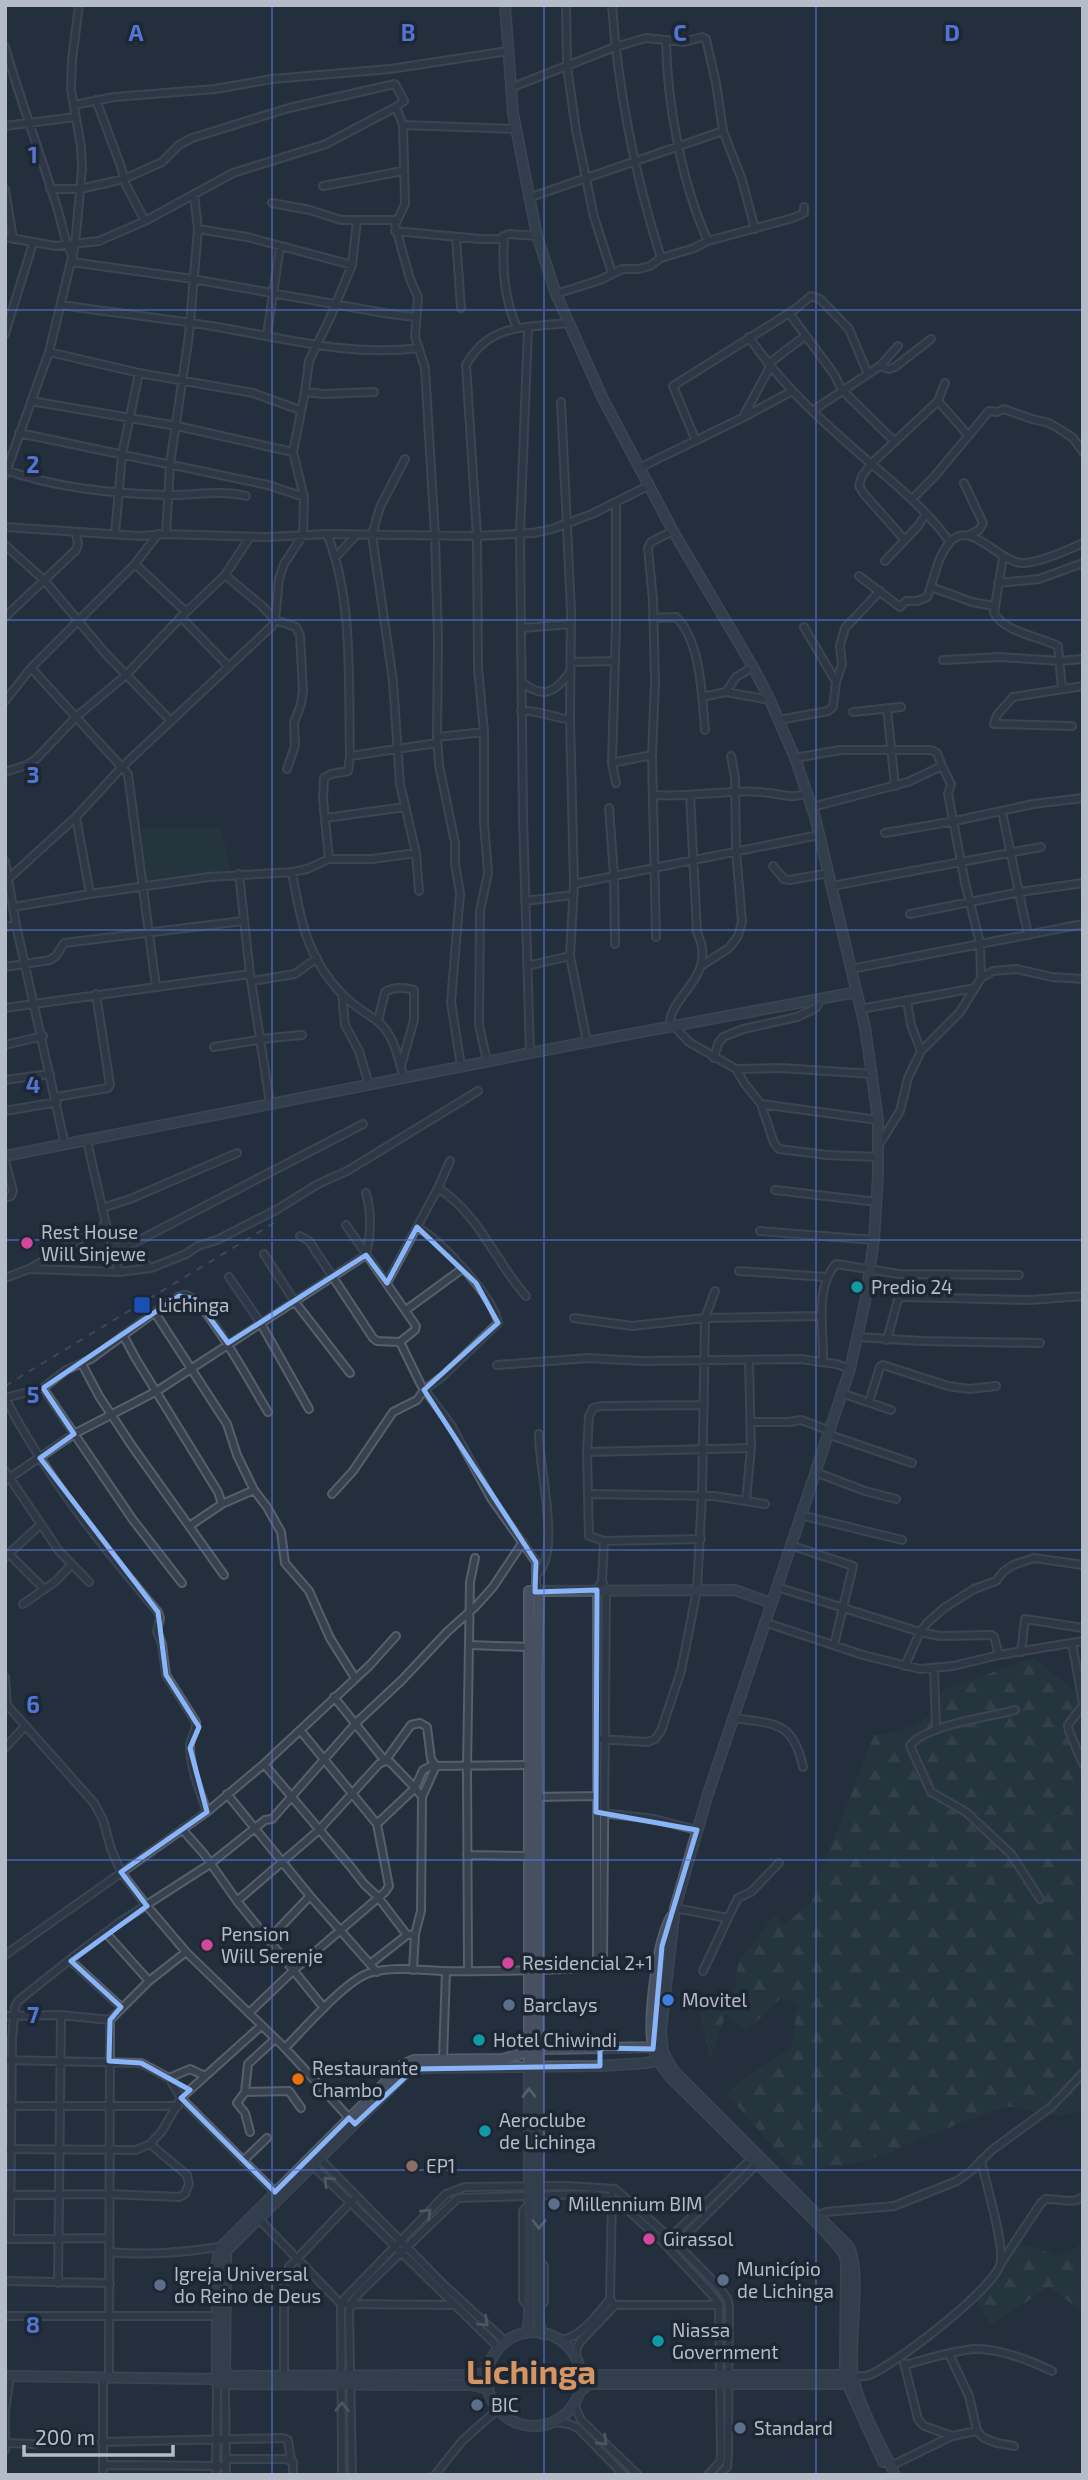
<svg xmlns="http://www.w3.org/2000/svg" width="1088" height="2480" viewBox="0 0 1088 2480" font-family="'Exo 2',sans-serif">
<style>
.forest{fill:url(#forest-firs)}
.garden{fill:#263c3f}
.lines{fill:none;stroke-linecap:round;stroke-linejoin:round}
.street-casing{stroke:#565f6c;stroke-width:10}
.secondary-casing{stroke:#565f6c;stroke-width:12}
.street{stroke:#38414e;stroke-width:6}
.secondary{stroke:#465061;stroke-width:9}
.rail{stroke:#5a6575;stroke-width:2;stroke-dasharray:7 7;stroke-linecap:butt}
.oneway{stroke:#8e96a5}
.oneway2{stroke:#7c8592}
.marked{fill:none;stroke:#8ab4f8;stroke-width:5;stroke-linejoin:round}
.grid{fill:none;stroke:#5274d3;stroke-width:2;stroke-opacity:0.55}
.hotel-dot{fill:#d1479c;stroke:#1d2633;stroke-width:2.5}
.culture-dot{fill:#0f9aa8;stroke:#1d2633;stroke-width:2.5}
.transit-dot{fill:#1a4fb4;stroke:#1d2633;stroke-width:2.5}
.shop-dot{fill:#3f7fe0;stroke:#1d2633;stroke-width:2.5}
.service-dot{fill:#5c6f8a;stroke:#1d2633;stroke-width:2.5}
.food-dot{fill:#e8710a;stroke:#1d2633;stroke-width:2.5}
.education-dot{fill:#8d6e63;stroke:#1d2633;stroke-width:2.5}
.labels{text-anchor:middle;stroke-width:7;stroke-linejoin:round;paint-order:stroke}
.poi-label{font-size:19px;fill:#b4bcc9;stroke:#1d2633;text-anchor:start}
.town-label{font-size:33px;font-weight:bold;fill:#d59563;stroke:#1d2633}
.grid-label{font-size:23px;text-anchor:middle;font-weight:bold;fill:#5274d3;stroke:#1d2633;stroke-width:7;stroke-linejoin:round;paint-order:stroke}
</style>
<defs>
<pattern id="forest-firs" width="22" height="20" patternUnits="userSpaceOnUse" patternTransform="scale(1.75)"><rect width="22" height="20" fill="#263c3f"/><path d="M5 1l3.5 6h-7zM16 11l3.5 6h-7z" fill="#435659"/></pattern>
</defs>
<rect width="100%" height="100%" fill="#242f3e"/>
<path class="forest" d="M1034,1658l49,40v413l-25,5 -52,-10 -85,32 -32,15 -36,11 -58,7 -69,-78 34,-26 31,-18 7,-46 -17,-5 -34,32 -21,-16 -16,44 -10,-44 34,-22 4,-29 37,-48 9,10 28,-23 8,-28 54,-139 25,-3 29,-15 16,-28z
M1083,2242v70l-34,-25 -58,38 -16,-29 39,-53 21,4 22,9 19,-8z"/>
<path class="garden" d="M221,827l10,44 -86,11 -3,-53z"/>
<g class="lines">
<defs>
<path id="street" d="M566,5l1,61 9,64 18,87 18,56
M612,5c6,86 23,171 49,253
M666,41c1,62 16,144 42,200
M5,47c15,52 34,103 50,154 7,19 8,39 18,56
M510,88l105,-41 31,-9 38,4 18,-5 4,2 10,44 7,48
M96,100l24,64 6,21 19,36
M74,105l40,-8 101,-8 57,-10 118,-10 118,-18
M396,107l7,18
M5,126l70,-9
M323,186l80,-15
M5,189l8,50
M194,195l4,34 49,8 105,28
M528,198l195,-67 19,49 13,49
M272,203l38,7 31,10h55
M395,231l85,8h19l10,-5 28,2
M504,236c-2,33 0,62 13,92
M5,237l51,9 43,-5 46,-20 88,-48 93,-29 70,-37 8,-6 -9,-17 -106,24 -97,30 -13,7 -17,17 -38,17 -44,10h-30
M456,237l5,71
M72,262l121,17 197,35 26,3
M556,294l44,-14 22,-11h16l12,-3 11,-8 33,-10 14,-7 85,-23 11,-5v-6
M62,305c52,8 103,13 155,22 67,11 133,30 202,21
M789,313l45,61 8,16 53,52
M528,328l-8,206 3,284 7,235
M5,334l28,-91
M267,335l13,-89
M749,337c33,49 76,87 120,125 29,24 58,49 81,80
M49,352l90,21 114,20 47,17
M768,364l37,-28
M880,366l9,3 6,-2 36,-28
M305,392l4,-31 21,-43 22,-53 5,-44
M938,401l30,34
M561,402l10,208 -1,109 4,165 -4,72 17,86
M812,411l68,-45 18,-20
M743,417l27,-50
M19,433l249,52 36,12
M696,441l-23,-55 121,-76 17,-14 9,3 29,30 19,45
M293,452l12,-60 19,2 50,-2
M405,459l-25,48 -8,28 21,146 7,103 16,69 3,38
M641,467l101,-49 50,-27
M6,470c52,19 110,24 165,25 25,0 51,-5 75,1
M5,475l44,-123 26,-107 7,-76 -1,-22 -10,-58 1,-29 7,-55
M964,483l19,40 -4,7 -10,5
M912,499l23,-23 54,-65 8,1 7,-3 28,10 17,4 12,7 12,8 10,14
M616,502v121l-4,140 4,20
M5,527l134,9 27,-2 100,3 61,-3 150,2 56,-3 19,-4 40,-15 58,-29
M115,534l7,-79 17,-82
M166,534l4,-70 19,-129 9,-106
M327,534c27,66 21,152 23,222l-2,15 -17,3 -7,4 -1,21 6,60
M904,539l-40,-45 -5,-8 3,-10 9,-12 67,-63 7,-18
M5,545l40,36 61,73 65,67
M336,557l20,-22
M1003,557l-9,56c10,19 46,24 64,33l4,43
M885,561l33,-35 8,-12
M135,564l51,48
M225,575l37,31 13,14 21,7 4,8 3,56 -2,13 -7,19 1,23 -8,23
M859,576l41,31 6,-6h11l10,-4c8,-18 9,-39 23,-55 20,-23 48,19 71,21 16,1 47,-13 62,-20
M998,583l41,-4 44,-16
M931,587l41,15 21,4
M5,617l71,-67 2,-6 -2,-11
M181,617l48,50
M653,618l23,-1c25,24 26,80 29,113
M522,628l49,-4
M943,660l57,-3 59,4 24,-2
M571,662l44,-1
M31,668l97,106 28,213
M522,682c20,17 33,11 47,-9
M836,682l6,-18 -2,-19 5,-17 35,-37
M726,692l10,-15 17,-10
M702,697l24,-5 44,8
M5,701l26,-33 104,-104 23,-30
M887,708l8,78
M521,711c22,-1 30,7 49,8
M853,712l48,-5
M779,720l49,-9 5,-4 3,-25 -32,-55
M1072,726l-78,-2 3,-9 16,-18 70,-11
M437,737l47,-5
M350,756l87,-13
M795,758l45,-8h91l6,3 5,13 -34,16 -96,25
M612,763l40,-8
M942,766l9,18 -3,10 17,89 15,60 1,35
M5,772l22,-7 9,-6 40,-42 50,-42 55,-58 44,-42 25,-38
M654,795c39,3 77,-7 116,-2 14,2 23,6 37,0
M609,808l5,67 1,69
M1002,812l26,123
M76,817l14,77
M325,818l80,-11
M885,833l70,-12 78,-17 50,-6
M5,861l11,64 49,220
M773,866l11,13 6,1 39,-7
M292,872c8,47 15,86 50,122 10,11 23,18 34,26 18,13 22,38 28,58
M239,874l11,100 20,129
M8,879l68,-62 46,-50 150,-141 3,-6 4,-41 5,-15 19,-29 1,-38 -11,-45 -116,-26 -146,-25
M574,884l245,-49
M832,886l209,-39
M525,901l48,-6
M13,907l77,-13 119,-17 83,-5 15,-3 22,-10h43l44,-6
M910,914l110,-22 63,-9
M5,927l11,-2
M656,937l-4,-182 3,-72 -2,-83 -5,-52 3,-6 22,-11
M527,966l43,-10
M701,966l28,-18 9,-12 4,-14 -6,-71 -1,-74 -4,-21
M5,967l45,-7 6,-4 8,-13 179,-22
M851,969l232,-45
M252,981l43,-7 22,-16
M342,994l3,31 14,26 10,34
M907,1000l4,25 10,26
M5,1008l245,-34
M861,1009l114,-21
M378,1021l7,-29c8,-5 20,-5 29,-2v30l-13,46
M674,1026l15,16 47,27 9,15 16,20 13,39 5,6 48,6 51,2
M670,1027c-3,-27 37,-45 32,-78 0,-6 -3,-11 -5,-17l-7,-137
M5,1045l38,-9
M214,1047l56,-9 32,-3
M714,1058l4,-14 5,-7 20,-8 54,-12 19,-9 5,-10
M487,1061l-8,-36 1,-114 8,-38 -4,-51v-90l-6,-64 -1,-132 -11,-171c23,-42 59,-37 101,-42
M461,1066l-10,-64 9,-109 -5,-29v-21l-16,-78 -2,-28 1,-99 -3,-102 -10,-168 -10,-31 3,-40 -8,-18 -15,-54 10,-21 -2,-79 113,4
M736,1069l45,-1 91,6
M5,1080l45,-6
M56,1097l52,-9 2,-3 -14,-91
M761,1104l117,16
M5,1111l52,-9
M880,1143l20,-32 8,-33 13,-27 39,-39 21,-34 12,-7 24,-2 35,8 31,2
M5,1160l8,31 -2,5 -6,2
M438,1188c41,26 57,73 88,108
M775,1190l102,12
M102,1208l28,-9 107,-46
M106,1224l13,48
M346,1225l70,101 -1,4 -15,12
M760,1231l114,9
M300,1236l9,5 64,97 4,3 23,1 21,43 30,40 40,73 45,64v22l3,8
M125,1246l26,22 35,-14 12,-8 19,-6 59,-30 42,-26 29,-13 131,-80
M113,1248l19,-4 231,-120
M264,1254l31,48 55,71
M30,1269l89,3 32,-4
M739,1271l87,6
M229,1277l31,45 49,87
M5,1278l24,-9 77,-45 -19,-83
M387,1283l51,-95 12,-27
M406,1310l56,-41
M155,1313l72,111 10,31 17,35 13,17 14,25 4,31 24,28 21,47 25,40
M574,1318l58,8 73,-8 116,-2
M123,1335l13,24 82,133 4,12
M858,1337l63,4 119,2
M887,1340l11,-41 6,-2 126,3 53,-4
M823,1361c1,-31 -9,-73 13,-97l63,10 120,1
M82,1364l17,32 33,50 92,129
M497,1365l91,-7 54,3 158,-2 36,5 14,5
M43,1388l90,132 49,63
M841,1393l50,17
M5,1398c41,78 96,147 153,214l2,6 -3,13 5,13 4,31 30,47c1,10 -5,13 -6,22 -1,21 10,48 17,68
M5,1398l38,-10 23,-18 25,-11 75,-55c6,-3 13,-10 20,-9 18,2 70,98 82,117
M869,1402l11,-35 3,-2 65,21 21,3 27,-3
M750,1422h39l12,-2 27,10
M827,1434l85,29
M587,1452l164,-4
M5,1471l54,80 30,31
M815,1472l50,19 31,8
M5,1481l69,-47 83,-43 209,-136c5,-21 6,-41 0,-62
M332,1494l21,-23 40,-59 24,-12 7,-10 19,-14 55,-53c-4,-26 -58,-84 -81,-96
M588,1494l126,2 51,8
M746,1501l5,-53 -2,-87
M800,1515l102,25
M191,1525l31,-21 32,-14
M701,1539l-97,2 -15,-5 -2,-84 2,-36 4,-8 8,-2 103,-1
M790,1545l63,21 -19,79
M10,1555l33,33
M5,1557l35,-32
M537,1574c25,-22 1,-109 2,-140
M777,1587l143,45 20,4 51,-1 3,2 5,18
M23,1604l33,-23 15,-16
M764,1622l99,33 57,14 33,-3 46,-11 84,-14
M1072,1643l11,61
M470,1645l58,2
M1021,1652l4,-33 58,9
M905,1666l15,-34 7,-9 17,-15 30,-19 22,-8 7,-9 10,-7 21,-7 49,7
M934,1669l2,61
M5,1677l2,28 87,98 9,17 8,29 10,23 26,34 39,46 99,96 66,72
M334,1697l51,64 26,-36 9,-2 7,4 4,32 5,7 -14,31
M1083,1705l-15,20 1,6 14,33
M1015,1710c-25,7 -91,15 -105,36l21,46 35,20 45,42 29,45
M733,1718c41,6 60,2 70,49
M598,1739l50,3 7,-3 6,-8 20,-60 16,-81 5,-95 3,-177 10,-27
M5,1748l19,-21
M264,1764l86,102 14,18 14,13 29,38 8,-1
M227,1794l83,102 67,76
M534,1797l63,-1
M603,1813l51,6 43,11
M377,1824l38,-36 7,9 -1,114 -6,23 -2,36
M182,1829l22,25 33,47 87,107
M467,1855l62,1
M237,1901l82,-71 60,-66 6,-3 5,1 25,26 8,-18 8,-4 98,-1
M675,1908l53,10 -25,53
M728,1918l10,-20 13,-6 28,-29
M106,1933l43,48
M269,1939l41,-43
M5,1955l202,-143 57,-48 106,-99 26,-29
M71,1961l50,46
M370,1964l37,-29
M597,1967v-377l5,-9 2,-40
M468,1970l-1,-203 3,-185 5,-24
M249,2013l45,-43 91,-78 4,-6 -12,-62 -77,-94
M5,2016l56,-1 49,5
M285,2048c19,-19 60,-67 84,-75 23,-7 52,-3 75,-2 52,1 105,-1 157,-4l2,-3 3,-374 -4,-9
M443,2059l3,-88
M5,2060l136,3 28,15 12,20 94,94
M169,2078l21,-9 15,7
M245,2092l44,-1 12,17
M5,2106h173
M250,2132l-5,-19 -8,-10 8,-11 3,-28 27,-25
M5,2149l131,1 14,-6 12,-13 19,-33 80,-72
M318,2157l127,129 61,56
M243,2161l24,-23
M311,2164l188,184
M612,2194l-2,105 5,6
M5,2195l104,-1 70,3 6,-3 4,-10 -2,-9 -37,-31
M529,2205l-6,6v89l6,7
M817,2216l9,-4 68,-6 63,-25 14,-10 21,-21 59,-43 32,-34
M258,2218l83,86 114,1
M5,2239l104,-1
M10,2239l2,-200 3,-32 3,-6 59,-47 43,-32 90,-58 55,-44 7,-1 84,-96 46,-43 45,-48 29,-26 17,-19 30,-45
M668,2240l85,-83
M674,2247l84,-84
M109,2252c39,4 74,0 112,-5
M1001,2263l40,-60 5,-4c12,-1 26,6 37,-2
M5,2281l105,2
M58,2283l3,-268
M539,2307l5,-5v-36l-5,-5
M5,2316h215
M557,2339c20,4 41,-25 53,-40
M949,2354l20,42 8,35 7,7 13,5 17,3
M576,2358l1,-11 3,-5 35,-37h105
M904,2363l14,56 6,7 28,10
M905,2365c22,-6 46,-14 69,-16 26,-1 55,11 78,22
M853,2375c6,2 10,2 16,0 26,-10 122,-84 131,-110 6,-17 -15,-84 -19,-105
M109,2376l1,-356 39,-39 37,-29
M103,2377v98
M284,2379v-101l5,-11 64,-67
M225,2385l1,90
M574,2404l7,16 57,55
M5,2411l5,-35
M5,2415v35
M554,2422l15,2 9,4 46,47
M102,2442l181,-4 5,2 3,20
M5,2443l28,1
M226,2459h59l8,3v13
M103,2465l123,1
M891,2466l61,-30 25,-5
M216,2475l1,-91
M342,2475l-1,-171 4,-6 101,-104 19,-7 103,-1 47,3 62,55 41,42 9,12 2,7 -1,150 -1,12 -8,8
M352,2475l-3,-163 2,-8 8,-11 99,-95 135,-4 17,3 8,4 46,42 50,54 5,8 2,151 -1,6 -12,13
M435,2475l27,-34 36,-32"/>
<path id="secondary" d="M505,5l8,108 24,123 19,58 47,105 70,132 80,136 17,33 25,58 20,59 50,210 13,93v55l-4,65 -9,62 -15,67 -143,428 -32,111 -14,123 2,21 10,18 176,177c13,28 -1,94 4,129 5,29 29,71 42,99
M5,1156l582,-114 270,-50
M539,1592l-2,81 2,650 3,11
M672,1916c-15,24 -24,103 -19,131 2,12 10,20 16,29l154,153 21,24 2,10 -1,105 2,15 36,79
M487 2379a47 47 0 1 1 94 0a47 47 0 1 1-94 0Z
M527,2333l2,-16v-726l206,-1 36,13
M580,2368l5,6 5,1h258
M5,2376l204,3 16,-3 242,-1 21,-2
M217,2384v-122l4,-15 182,-182 11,-5 89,-1 35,-10 124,-2
M220,2384l252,1 16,4
M225,2385l1,-134 180,-178 8,-4 11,-1 175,-2 46,-3 15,-3
M579,2392l11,-8h260"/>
</defs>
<use href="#street" class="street-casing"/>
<use href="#secondary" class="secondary-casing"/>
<use href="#street" class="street"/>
<use href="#secondary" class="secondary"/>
<path class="rail" d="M5,1386l269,-163"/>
</g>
<defs><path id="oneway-chevron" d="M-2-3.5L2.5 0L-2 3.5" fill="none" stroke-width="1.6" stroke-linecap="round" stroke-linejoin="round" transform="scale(1.75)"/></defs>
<g class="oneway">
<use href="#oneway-chevron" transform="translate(529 2093) rotate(-90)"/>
<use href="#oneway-chevron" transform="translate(539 2224) rotate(90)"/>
</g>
<g class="oneway2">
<use href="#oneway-chevron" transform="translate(328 2181) rotate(-135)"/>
<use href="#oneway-chevron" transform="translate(427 2213) rotate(-45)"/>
<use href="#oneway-chevron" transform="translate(484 2322) rotate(42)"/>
<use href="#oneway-chevron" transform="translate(342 2407) rotate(-90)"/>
<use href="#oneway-chevron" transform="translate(603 2441) rotate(44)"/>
</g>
<path d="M0 0H1088V2480H0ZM417,1227l59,56 22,40 -74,67 112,172 -1,30 62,-2 -1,222 101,18 -35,116 -9,103 -53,-1v18l-186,3 -59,55 -6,-6 -74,74 -94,-94 9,-8 -49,-27 -32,-2 1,-41 11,-13 -50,-46 76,-55 -26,-34 86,-60 -17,-64 9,-21 -33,-52 -8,-63 -118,-154 34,-24 -31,-46 136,-92 17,3 32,44 138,-88 21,28z" fill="#242f3e" fill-opacity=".55" fill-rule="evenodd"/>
<path class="marked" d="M417,1227l59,56 22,40 -74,67 112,172 -1,30 62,-2 -1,222 101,18 -35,116 -9,103 -53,-1v18l-186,3 -59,55 -6,-6 -74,74 -94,-94 9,-8 -49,-27 -32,-2 1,-41 11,-13 -50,-46 76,-55 -26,-34 86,-60 -17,-64 9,-21 -33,-52 -8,-63 -118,-154 34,-24 -31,-46 136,-92 17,3 32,44 138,-88 21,28z"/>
<path class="grid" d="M272,5v2470M544,5v2470M816,5v2470M5,310h1078M5,620h1078M5,930h1078M5,1240h1078M5,1550h1078M5,1860h1078M5,2170h1078"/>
<g class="hotel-dot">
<circle cx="27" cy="1243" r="7"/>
<circle cx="207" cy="1945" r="7"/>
<circle cx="508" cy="1963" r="7"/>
<circle cx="649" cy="2239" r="7"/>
</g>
<g class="culture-dot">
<circle cx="857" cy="1287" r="7"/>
<circle cx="479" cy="2040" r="7"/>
<circle cx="485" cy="2131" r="7"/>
<circle cx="658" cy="2341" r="7"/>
</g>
<rect class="transit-dot" x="133" y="1296" width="18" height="18" rx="3.5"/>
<circle class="shop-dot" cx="668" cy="2000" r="7"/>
<g class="service-dot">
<circle cx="509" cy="2005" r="7"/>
<circle cx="554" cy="2204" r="7"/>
<circle cx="723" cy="2280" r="7"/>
<circle cx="160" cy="2285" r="7"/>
<circle cx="477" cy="2405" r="7"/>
<circle cx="740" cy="2428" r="7"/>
</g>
<circle class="food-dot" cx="298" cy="2079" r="7"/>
<circle class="education-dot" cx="412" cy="2166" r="7"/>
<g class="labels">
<g class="poi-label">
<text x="41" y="1239">Rest House<tspan x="41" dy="22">Will Sinjewe</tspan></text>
<text x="871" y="1294">Predio 24</text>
<text x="158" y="1312">Lichinga</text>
<text x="221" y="1941">Pension<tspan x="221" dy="22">Will Serenje</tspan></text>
<text x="522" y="1970">Residencial 2+1</text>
<text x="682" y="2007">Movitel</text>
<text x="523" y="2012">Barclays</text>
<text x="493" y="2047">Hotel Chiwindi</text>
<text x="312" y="2075">Restaurante<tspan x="312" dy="22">Chambo</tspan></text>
<text x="499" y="2127">Aeroclube<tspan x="499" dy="22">de Lichinga</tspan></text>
<text x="426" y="2173">EP1</text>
<text x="568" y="2211">Millennium BIM</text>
<text x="663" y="2246">Girassol</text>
<text x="737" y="2276">Município<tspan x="737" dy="22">de Lichinga</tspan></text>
<text x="174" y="2281">Igreja Universal<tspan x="174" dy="22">do Reino de Deus</tspan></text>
<text x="672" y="2337">Niassa<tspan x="672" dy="22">Government</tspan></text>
<text x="491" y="2412">BIC</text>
<text x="754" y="2435">Standard</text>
</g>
<g class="town-label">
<text x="531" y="2384">Lichinga</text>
</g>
</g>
<g class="grid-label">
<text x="136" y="41">A</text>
<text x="408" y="41">B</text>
<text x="680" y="41">C</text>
<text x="952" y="41">D</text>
<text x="33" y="163">1</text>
<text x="33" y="473">2</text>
<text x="33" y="783">3</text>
<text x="33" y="1093">4</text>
<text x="33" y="1403">5</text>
<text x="33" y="1713">6</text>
<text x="33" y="2023">7</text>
<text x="33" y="2333">8</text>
</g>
<rect width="1088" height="2480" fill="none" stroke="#b4bcc9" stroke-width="14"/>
<path d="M24 2445v10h149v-10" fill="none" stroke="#b4bcc9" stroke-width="3.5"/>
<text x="35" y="2445" font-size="21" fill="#b4bcc9" stroke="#1d2633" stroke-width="5" paint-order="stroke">200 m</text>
</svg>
